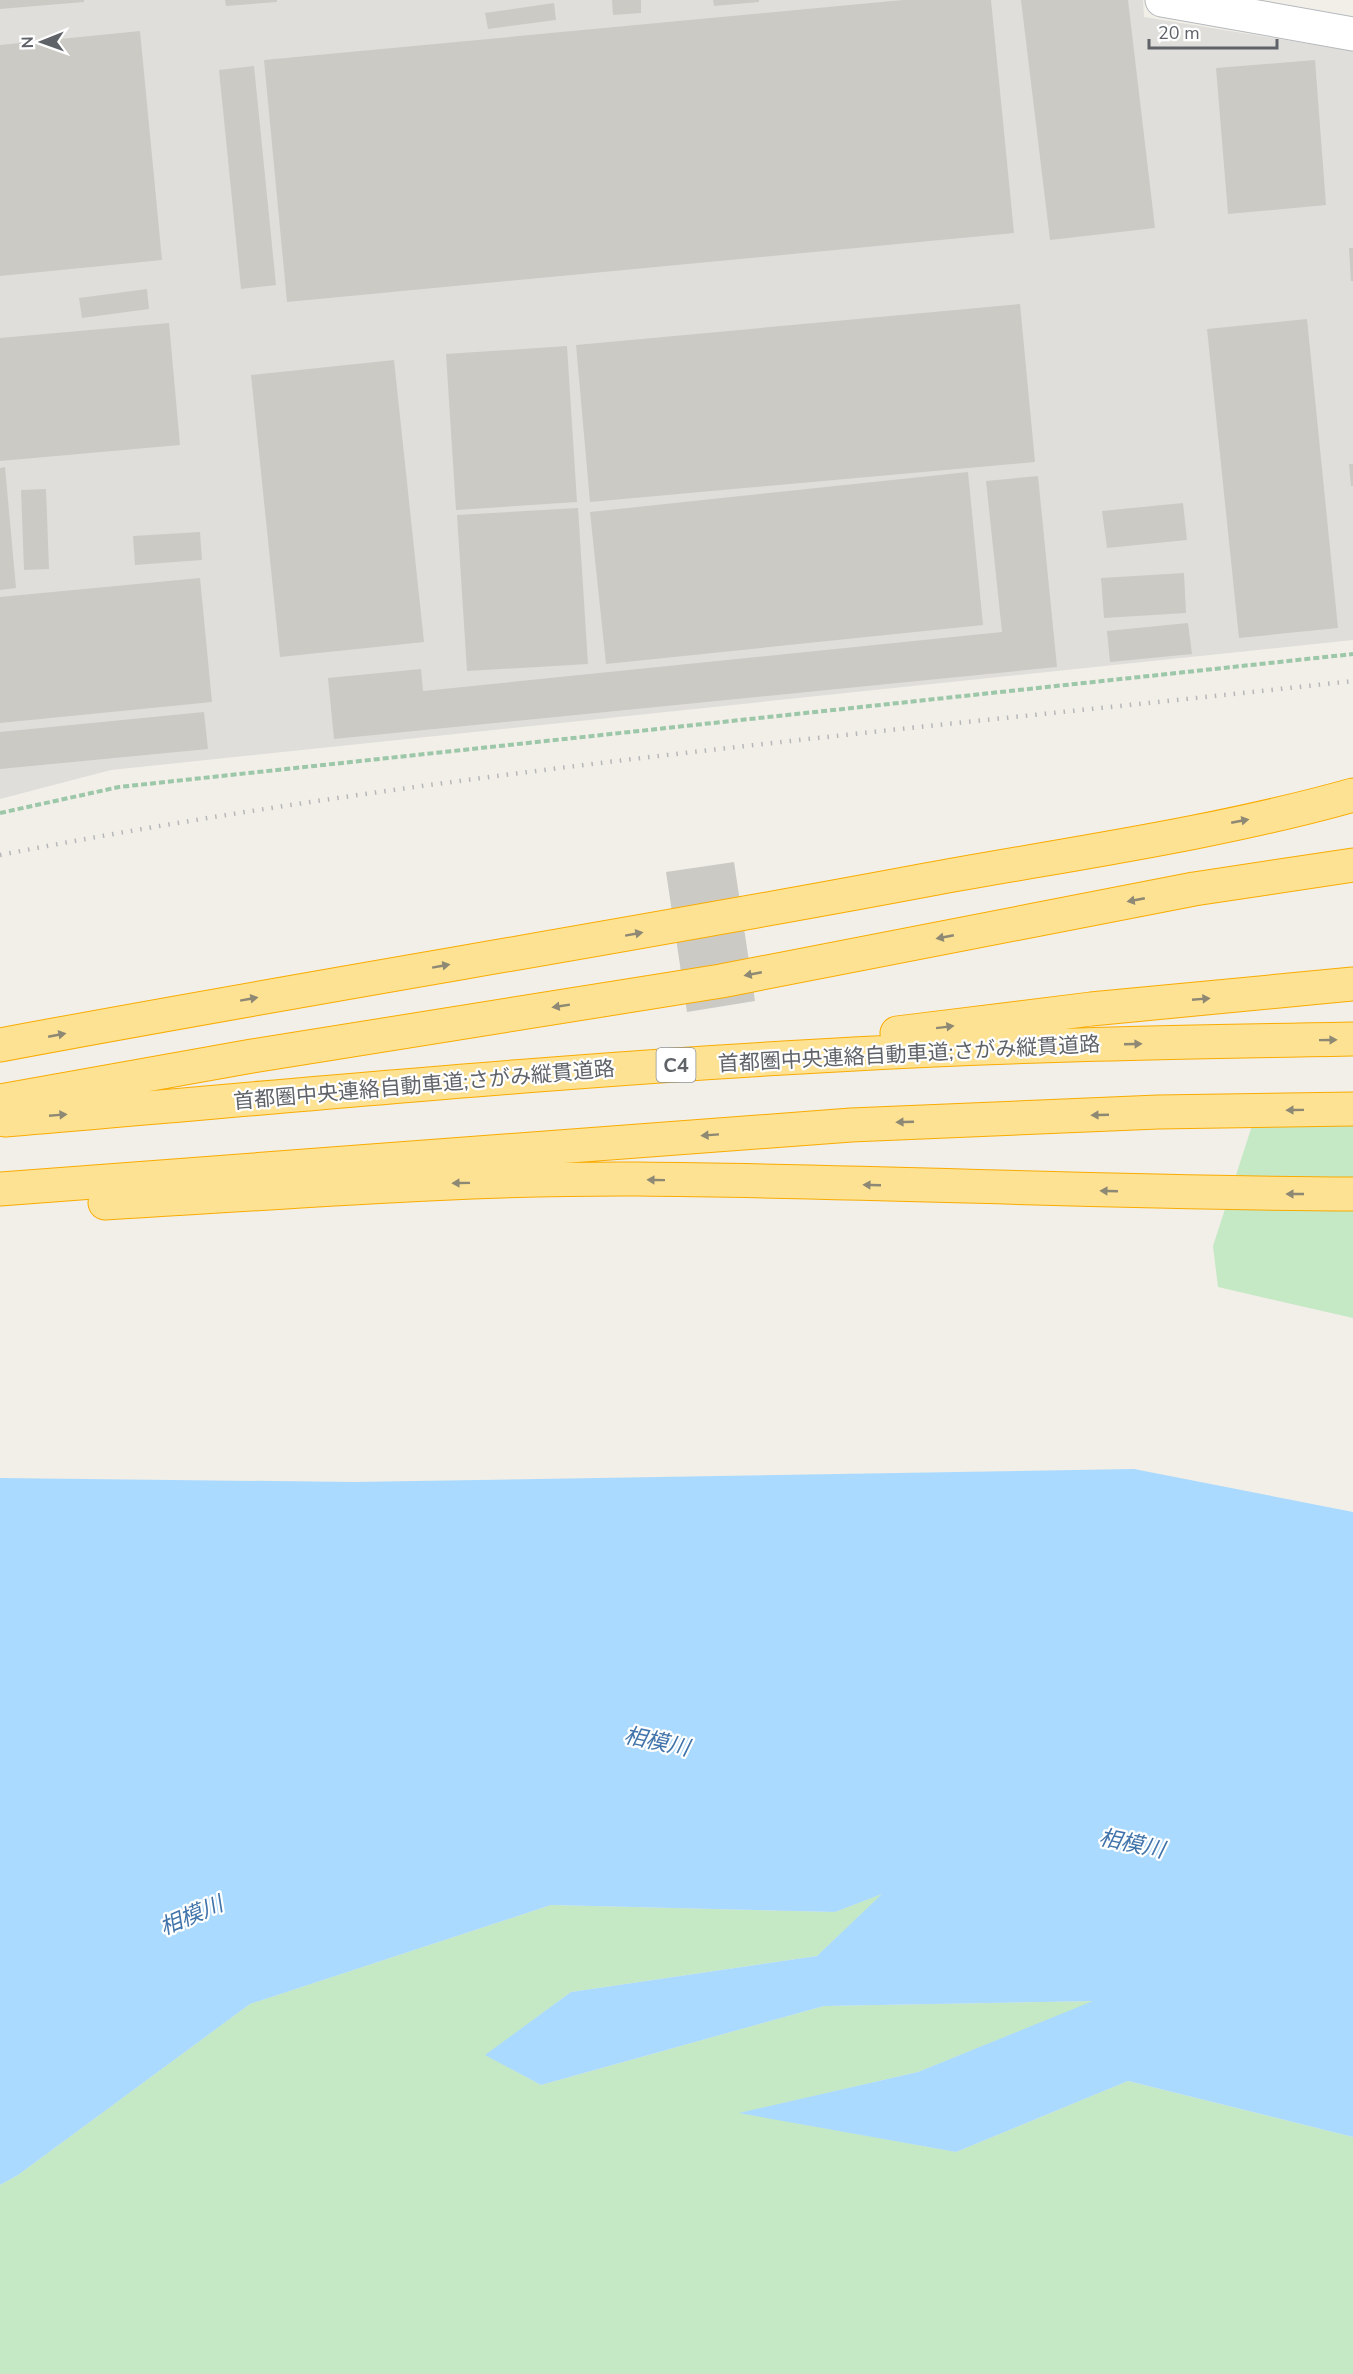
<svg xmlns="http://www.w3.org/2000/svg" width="1353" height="2374" viewBox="0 0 1353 2374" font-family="'Nunito Sans','Noto Sans JP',sans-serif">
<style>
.industrial{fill:#e0deda}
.green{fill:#c5e8c5}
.water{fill:#aadaff}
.building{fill:#cccac5}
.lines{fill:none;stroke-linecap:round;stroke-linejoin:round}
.minor-casing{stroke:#b5b8bc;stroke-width:35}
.motorway-casing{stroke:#f9ab00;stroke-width:35}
.path{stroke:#9cc7a9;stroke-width:4;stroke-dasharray:6 3;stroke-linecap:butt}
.minor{stroke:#fff;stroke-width:33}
.motorway{stroke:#fde293;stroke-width:33}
.rail{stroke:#b6b7b8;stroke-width:4.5;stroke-dasharray:1.5 8;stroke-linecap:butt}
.oneway{fill:#8e8975}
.labels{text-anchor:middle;stroke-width:4.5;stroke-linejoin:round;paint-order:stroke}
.shield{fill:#fff;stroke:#8f9295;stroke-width:1.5}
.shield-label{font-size:20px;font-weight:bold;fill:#5f6368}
.street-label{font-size:21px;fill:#5f6368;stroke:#fff}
.water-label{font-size:22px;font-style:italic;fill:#4174aa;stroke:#fff}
</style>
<rect width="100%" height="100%" fill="#f1efe8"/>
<path class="industrial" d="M0,0h1143l1,17 209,34v589l-1242,130 -111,29z"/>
<path class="green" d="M1262,1095l91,28v195l-135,-31 -5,-41z
M884,1893l-67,63 -246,36 -85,63 55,30 283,-79 271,-5 -177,71 -177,41 215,39 172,-71 225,56v237h-1353v-189l18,-10 232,-171 301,-99 284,7z"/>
<path class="water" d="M1134,1469l219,43v625l-225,-56 -172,71 -217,-39 179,-41 175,-71 -269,5 -283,79 -56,-30 86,-63 246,-36 65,-62 -47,18 -284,-7 -301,99 -232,171 -18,10v-707l354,4z"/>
<path class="building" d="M0,0h84v2l-84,7z
M225,0h52v2l-51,4z
M612,0h29v13l-28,2z
M713,0h46v2l-45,4z
M903,0h88l23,233 -727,69 -23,-242z
M1021,0h107l27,228 -105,12z
M554,3l2,17 -68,9 -3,-16z
M140,31l22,229 -162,16v-231z
M1315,60l11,145 -98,9 -12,-146z
M254,66l22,219 -35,4 -22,-219z
M1349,248h4v33h-2z
M147,289l2,20 -67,9 -3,-20z
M1020,304l15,158 -445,40 -14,-157z
M1307,319l31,309 -99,10 -32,-309z
M169,323l11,122 -180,16v-123z
M567,346l10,156 -121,8 -10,-156z
M394,360l30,282 -144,15 -29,-282z
M1349,464h4v22h-2z
M5,467l11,121 -16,2v-122z
M968,472l15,153 -377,39 -16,-152z
M1038,476l19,191 -723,72 -6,-61 93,-9 2,22 579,-59 -16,-151z
M46,489l3,80 -25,1 -3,-80z
M1183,503l4,37 -80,8 -5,-37z
M578,508l10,156 -121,7 -10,-156z
M200,532l2,28 -67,5 -2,-29z
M1184,573l2,40 -82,5 -3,-40z
M200,578l12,124 -212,21v-126z
M1188,623l4,31 -82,8 -3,-31z
M204,712l4,37 -208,20v-37z
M734,862l21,139 -68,11 -21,-140z"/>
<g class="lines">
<defs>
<path id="minor" d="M1162,0l191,34"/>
<path id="motorway" d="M897,1033l194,-24 262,-25
M0,1045c308,-58 618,-107 926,-165 142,-26 288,-46 427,-85
M0,1101l252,-45 469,-75 473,-92 159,-24
M5,1120c277,-23 554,-50 832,-65 172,-10 344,-13 516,-16
M0,1189l851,-64 307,-13 195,-3
M105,1203c177,-10 355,-25 533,-24 238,2 476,14 715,15"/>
</defs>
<use href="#minor" class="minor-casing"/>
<use href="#motorway" class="motorway-casing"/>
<path class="path" d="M0,813l119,-26 1234,-133"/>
<use href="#minor" class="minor"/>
<use href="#motorway" class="motorway"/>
<path class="rail" d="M0,855c447,-87 901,-124 1353,-174"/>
</g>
<defs><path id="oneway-solid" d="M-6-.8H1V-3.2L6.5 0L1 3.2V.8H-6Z" transform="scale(1.5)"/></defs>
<g class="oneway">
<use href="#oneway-solid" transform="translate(1240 821) rotate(-11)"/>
<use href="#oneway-solid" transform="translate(1136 900) rotate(169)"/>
<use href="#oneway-solid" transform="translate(634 934) rotate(-10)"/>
<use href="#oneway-solid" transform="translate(945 937) rotate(169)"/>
<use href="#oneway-solid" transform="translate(441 966) rotate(-10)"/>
<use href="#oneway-solid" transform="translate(753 974) rotate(169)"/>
<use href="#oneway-solid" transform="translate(249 999) rotate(-10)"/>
<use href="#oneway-solid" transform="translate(1201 999) rotate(-5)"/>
<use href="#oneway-solid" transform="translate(561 1006) rotate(171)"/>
<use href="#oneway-solid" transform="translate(945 1027) rotate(-7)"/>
<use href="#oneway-solid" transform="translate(57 1035) rotate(-11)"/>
<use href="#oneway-solid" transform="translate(1328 1040) rotate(-1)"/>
<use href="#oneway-solid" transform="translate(1133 1044) rotate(-2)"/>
<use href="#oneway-solid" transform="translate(1295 1110) rotate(179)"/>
<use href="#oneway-solid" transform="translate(58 1115) rotate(-5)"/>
<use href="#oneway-solid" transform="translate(1100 1115) rotate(178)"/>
<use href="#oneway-solid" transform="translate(905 1122) rotate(178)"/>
<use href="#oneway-solid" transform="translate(710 1135) rotate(176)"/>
<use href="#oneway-solid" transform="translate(656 1180) rotate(-179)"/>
<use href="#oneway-solid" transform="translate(461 1183) rotate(179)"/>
<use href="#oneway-solid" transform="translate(872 1185) rotate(-178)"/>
<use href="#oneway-solid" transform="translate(1109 1191) rotate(-178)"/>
<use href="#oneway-solid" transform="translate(1295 1194) rotate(-180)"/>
</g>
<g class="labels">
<rect class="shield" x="656.5" y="1048" width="39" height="34" rx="4.5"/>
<g class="shield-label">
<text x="676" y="1072">C4</text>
</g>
<g class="street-label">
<text transform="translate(909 1054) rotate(-3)" y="7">首都圏中央連絡自動車道;さがみ縦貫道路</text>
<text transform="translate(424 1085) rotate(-5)" y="7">首都圏中央連絡自動車道;さがみ縦貫道路</text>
</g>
<g class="water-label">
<text transform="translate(657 1741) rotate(12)" y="8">相模川</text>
<text transform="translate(1132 1843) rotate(12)" y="8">相模川</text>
<text transform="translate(191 1915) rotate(-23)" y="8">相模川</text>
</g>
</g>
<g transform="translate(42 42) rotate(269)" stroke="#ffffff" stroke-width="4.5" paint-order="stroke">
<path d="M0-4.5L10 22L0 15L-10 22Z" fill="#5f6368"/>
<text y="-9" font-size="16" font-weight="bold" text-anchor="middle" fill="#5f6368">N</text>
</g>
<path d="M1149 39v9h128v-9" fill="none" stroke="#5f6368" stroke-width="3"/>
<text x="1158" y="39" font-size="18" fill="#5f6368" stroke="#ffffff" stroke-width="4.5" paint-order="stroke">20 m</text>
</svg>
